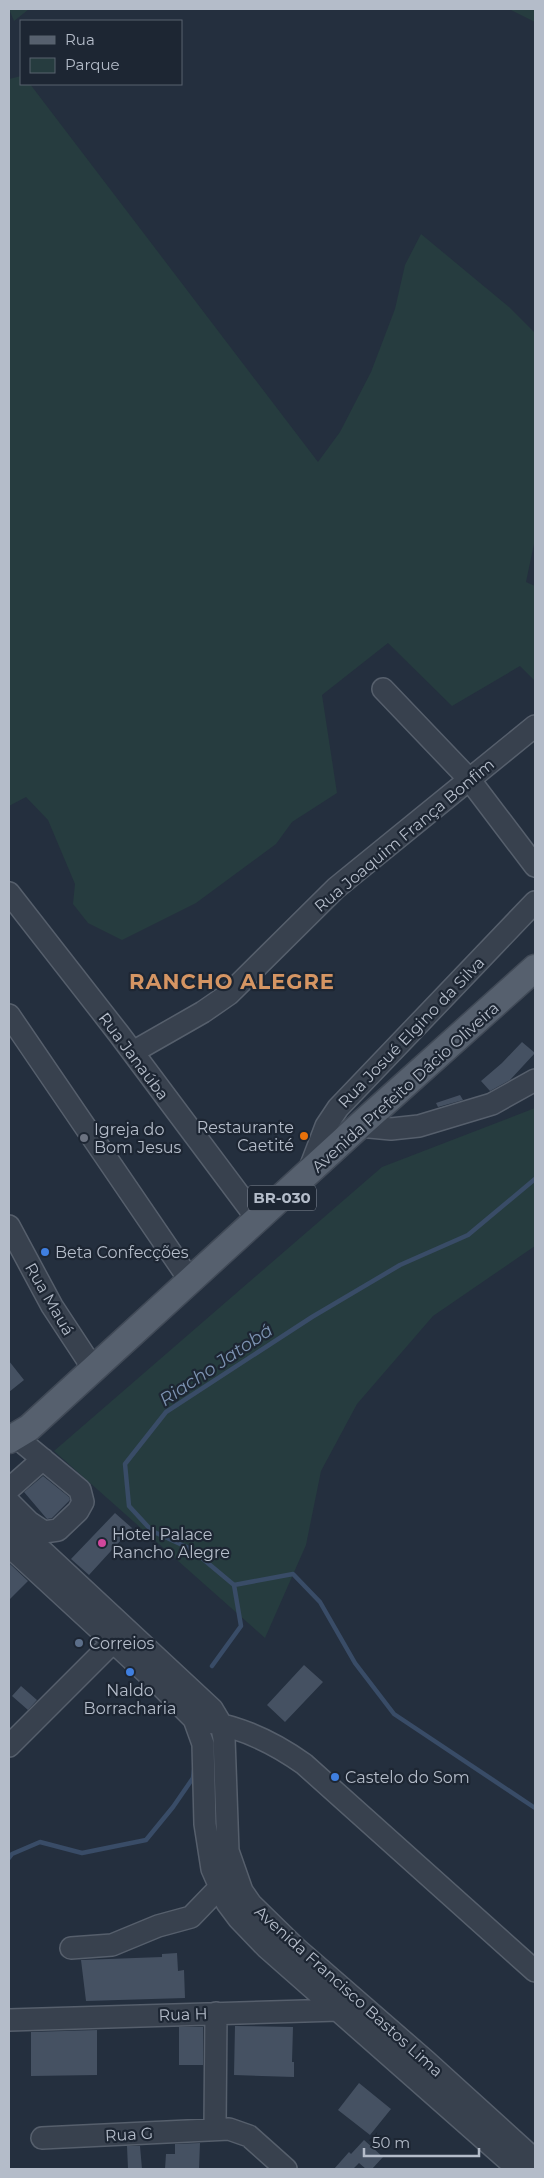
<svg xmlns="http://www.w3.org/2000/svg" width="544" height="2178" viewBox="0 0 544 2178" font-family="Montserrat,sans-serif">
<style>
.green{fill:#263c3f}
.lines{fill:none;stroke-linecap:round;stroke-linejoin:round}
.stream{stroke:#394c67;stroke-width:4.5}
.building{fill:#455162}
.minor-casing{stroke:#565f6c;stroke-width:24}
.major-casing{stroke:#414a57;stroke-width:29}
.minor{stroke:#38414e;stroke-width:21}
.major{stroke:#56606e;stroke-width:26}
.food-dot{fill:#e8710a;stroke:#1d2633;stroke-width:2}
.worship-dot{fill:#6b7280;stroke:#1d2633;stroke-width:2}
.shop-dot{fill:#3f7fe0;stroke:#1d2633;stroke-width:2}
.hotel-dot{fill:#d1479c;stroke:#1d2633;stroke-width:2}
.service-dot{fill:#5c6f8a;stroke:#1d2633;stroke-width:2}
.labels{text-anchor:middle;stroke-width:4.5;stroke-linejoin:round;paint-order:stroke}
.shield{fill:#1d2633;stroke:#878f9c;stroke-width:1}
.shield-label{font-size:15px;font-weight:bold;fill:#b4bcc9}
.street-label{font-size:16px;fill:#b4bcc9;stroke:#1d2633}
.poi-label{font-size:16px;fill:#b4bcc9;stroke:#1d2633;text-anchor:start}
.water-label{font-size:18px;font-style:italic;fill:#7c92b1;stroke:#1d2633}
.district-label{font-size:21px;font-weight:bold;letter-spacing:1px;fill:#d59563;stroke:#1d2633}
</style>
<rect width="100%" height="100%" fill="#242f3e"/>
<path class="green" d="M9,9h20l-15,12z
M509,9h26v13z
M21,76v8h9l288,378 22,-30 31,-60 24,-63 10,-44 16,-31 88,73 26,26v206l-9,43 9,4v95l-15,-15 -68,40 -64,-63 -66,52 15,98 -45,29 -16,22 -80,59 -74,37 -34,-17 -15,-19 2,-20 -27,-64 -22,-23 -17,9v-727z
M535,1108v138l-102,70 -76,88 -36,67 -15,74 -41,93 -211,-187 328,-284z"/>
<g class="lines">
<path class="stream" d="M234,1585l59,-11 27,28 35,61 39,51 141,94
M212,1666l29,-40 -7,-41 -43,-36 -39,-18 -23,-25 -4,-42 41,-52 146,-95 88,-52 68,-30 67,-56
M9,1858l3,-4 28,-12 42,11 64,-13 27,-33 20,-29 1,-8"/>
</g>
<path class="building" d="M522,1042l13,11 -25,27 -20,11 -9,-10 21,-18z
M460,1095l3,5 -25,7 -2,-4z
M9,1361l15,19 -15,12z
M43,1476l26,21 1,3 -18,18 -5,1 -23,-27z
M115,1513l17,15 -43,47 -18,-16z
M9,1563l19,18 -19,19z
M304,1665l19,17 -38,40 -18,-17z
M21,1686l16,14 -9,10 -16,-14z
M177,1953l1,18 6,-1 1,28 -99,3 -5,-41 81,-3v-3z
M235,2026l58,1 -1,35h2v15l-60,-2z
M179,2027h24v38h-24z
M97,2030v45l-66,1v-44z
M359,2083l32,26 -21,26 -32,-25z
M364,2140l19,17 -11,12h-6l-7,-6 -6,6h-19l15,-17 2,2z
M200,2143l-1,26h-34l1,-15h9v-10z
M127,2146h13l2,23h-14z"/>
<g class="lines">
<defs>
<path id="minor" d="M383,689l86,90 66,87
M9,893l110,141 139,186
M9,1015l182,267
M133,1052l70,-40 26,-18 107,-106 199,-162
M359,1126l32,3 28,-3 73,-22 43,-24
M308,1173l18,-47 12,-18 197,-206
M9,1226l43,80 42,64
M9,1489l34,-30
M9,1502l20,20 15,10 14,-2 20,-19 5,-9 -3,-12 -58,-48
M9,1520l203,189 9,15 3,14 4,113 14,40 9,13 45,44 130,113 109,99
M9,1546l153,141 32,32 9,25 2,80 7,45 15,34 12,16 27,28 252,222
M209,1722c34,6 67,22 95,42l231,207
M9,1746l103,-103
M71,1948l41,-3 46,-19 33,-9 28,-29
M9,2020l329,-10 5,-5
M215,2128l1,-115
M42,2138l187,-9 20,7 37,33"/>
<path id="major" d="M9,1440l20,-12 330,-302 176,-158"/>
</defs>
<use href="#minor" class="minor-casing"/>
<use href="#major" class="major-casing"/>
<use href="#minor" class="minor"/>
<use href="#major" class="major"/>
</g>
<circle class="food-dot" cx="304" cy="1136" r="5"/>
<circle class="worship-dot" cx="84" cy="1138" r="5"/>
<g class="shop-dot">
<circle cx="45" cy="1252" r="5"/>
<circle cx="130" cy="1672" r="5"/>
<circle cx="335" cy="1777" r="5"/>
</g>
<circle class="hotel-dot" cx="102" cy="1543" r="5"/>
<circle class="service-dot" cx="79" cy="1643" r="5"/>
<g class="labels">
<rect class="shield" x="248" y="1185.5" width="68" height="25" rx="4"/>
<g class="shield-label">
<text x="282" y="1203">BR-030</text>
</g>
<g class="street-label">
<text transform="translate(404 835) rotate(-40)" y="6">Rua Joaquim França Bonfim</text>
<text transform="translate(411 1032) rotate(-46)" y="6">Rua Josué Elgino da Silva</text>
<text transform="translate(134 1056) rotate(53)" y="6">Rua Janaúba</text>
<text transform="translate(405 1087) rotate(-42)" y="6">Avenida Prefeito Dácio Oliveira</text>
<text transform="translate(50 1299) rotate(60)" y="6">Rua Mauá</text>
<text transform="translate(349 1991) rotate(42)" y="6">Avenida Francisco Bastos Lima</text>
<text transform="translate(183 2014) rotate(-2)" y="6">Rua H</text>
<text transform="translate(129 2134) rotate(-3)" y="6">Rua G</text>
</g>
<g class="poi-label">
<text x="294" y="1133" text-anchor="end">Restaurante<tspan x="294" dy="18">Caetité</tspan></text>
<text x="94" y="1135">Igreja do<tspan x="94" dy="18">Bom Jesus</tspan></text>
<text x="55" y="1258">Beta Confecções</text>
<text x="112" y="1540">Hotel Palace<tspan x="112" dy="18">Rancho Alegre</tspan></text>
<text x="89" y="1649">Correios</text>
<text x="130" y="1696" text-anchor="middle">Naldo<tspan x="130" dy="18">Borracharia</tspan></text>
<text x="345" y="1783">Castelo do Som</text>
</g>
<g class="water-label">
<text transform="translate(216 1365) rotate(-34)" y="6">Riacho Jatobá</text>
</g>
<g class="district-label">
<text x="232" y="989">RANCHO ALEGRE</text>
</g>
</g>
<rect width="544" height="2178" fill="none" stroke="#b4bcc9" stroke-width="20"/>
<rect x="20" y="20" width="162" height="65" fill="#1d2633" stroke="#59626f"/>
<rect x="30" y="36" width="25" height="8" fill="#56606e" stroke="#59626f"/>
<text x="65" y="45" font-size="15" fill="#b4bcc9">Rua</text>
<rect x="30" y="58" width="25" height="15" fill="#263c3f" stroke="#59626f"/>
<text x="65" y="70" font-size="15" fill="#b4bcc9">Parque</text>
<path d="M364 2148v8h115v-8" fill="none" stroke="#b4bcc9" stroke-width="2.5"/>
<text x="372" y="2148" font-size="15" fill="#b4bcc9" stroke="#1d2633" stroke-width="4" paint-order="stroke">50 m</text>
</svg>
